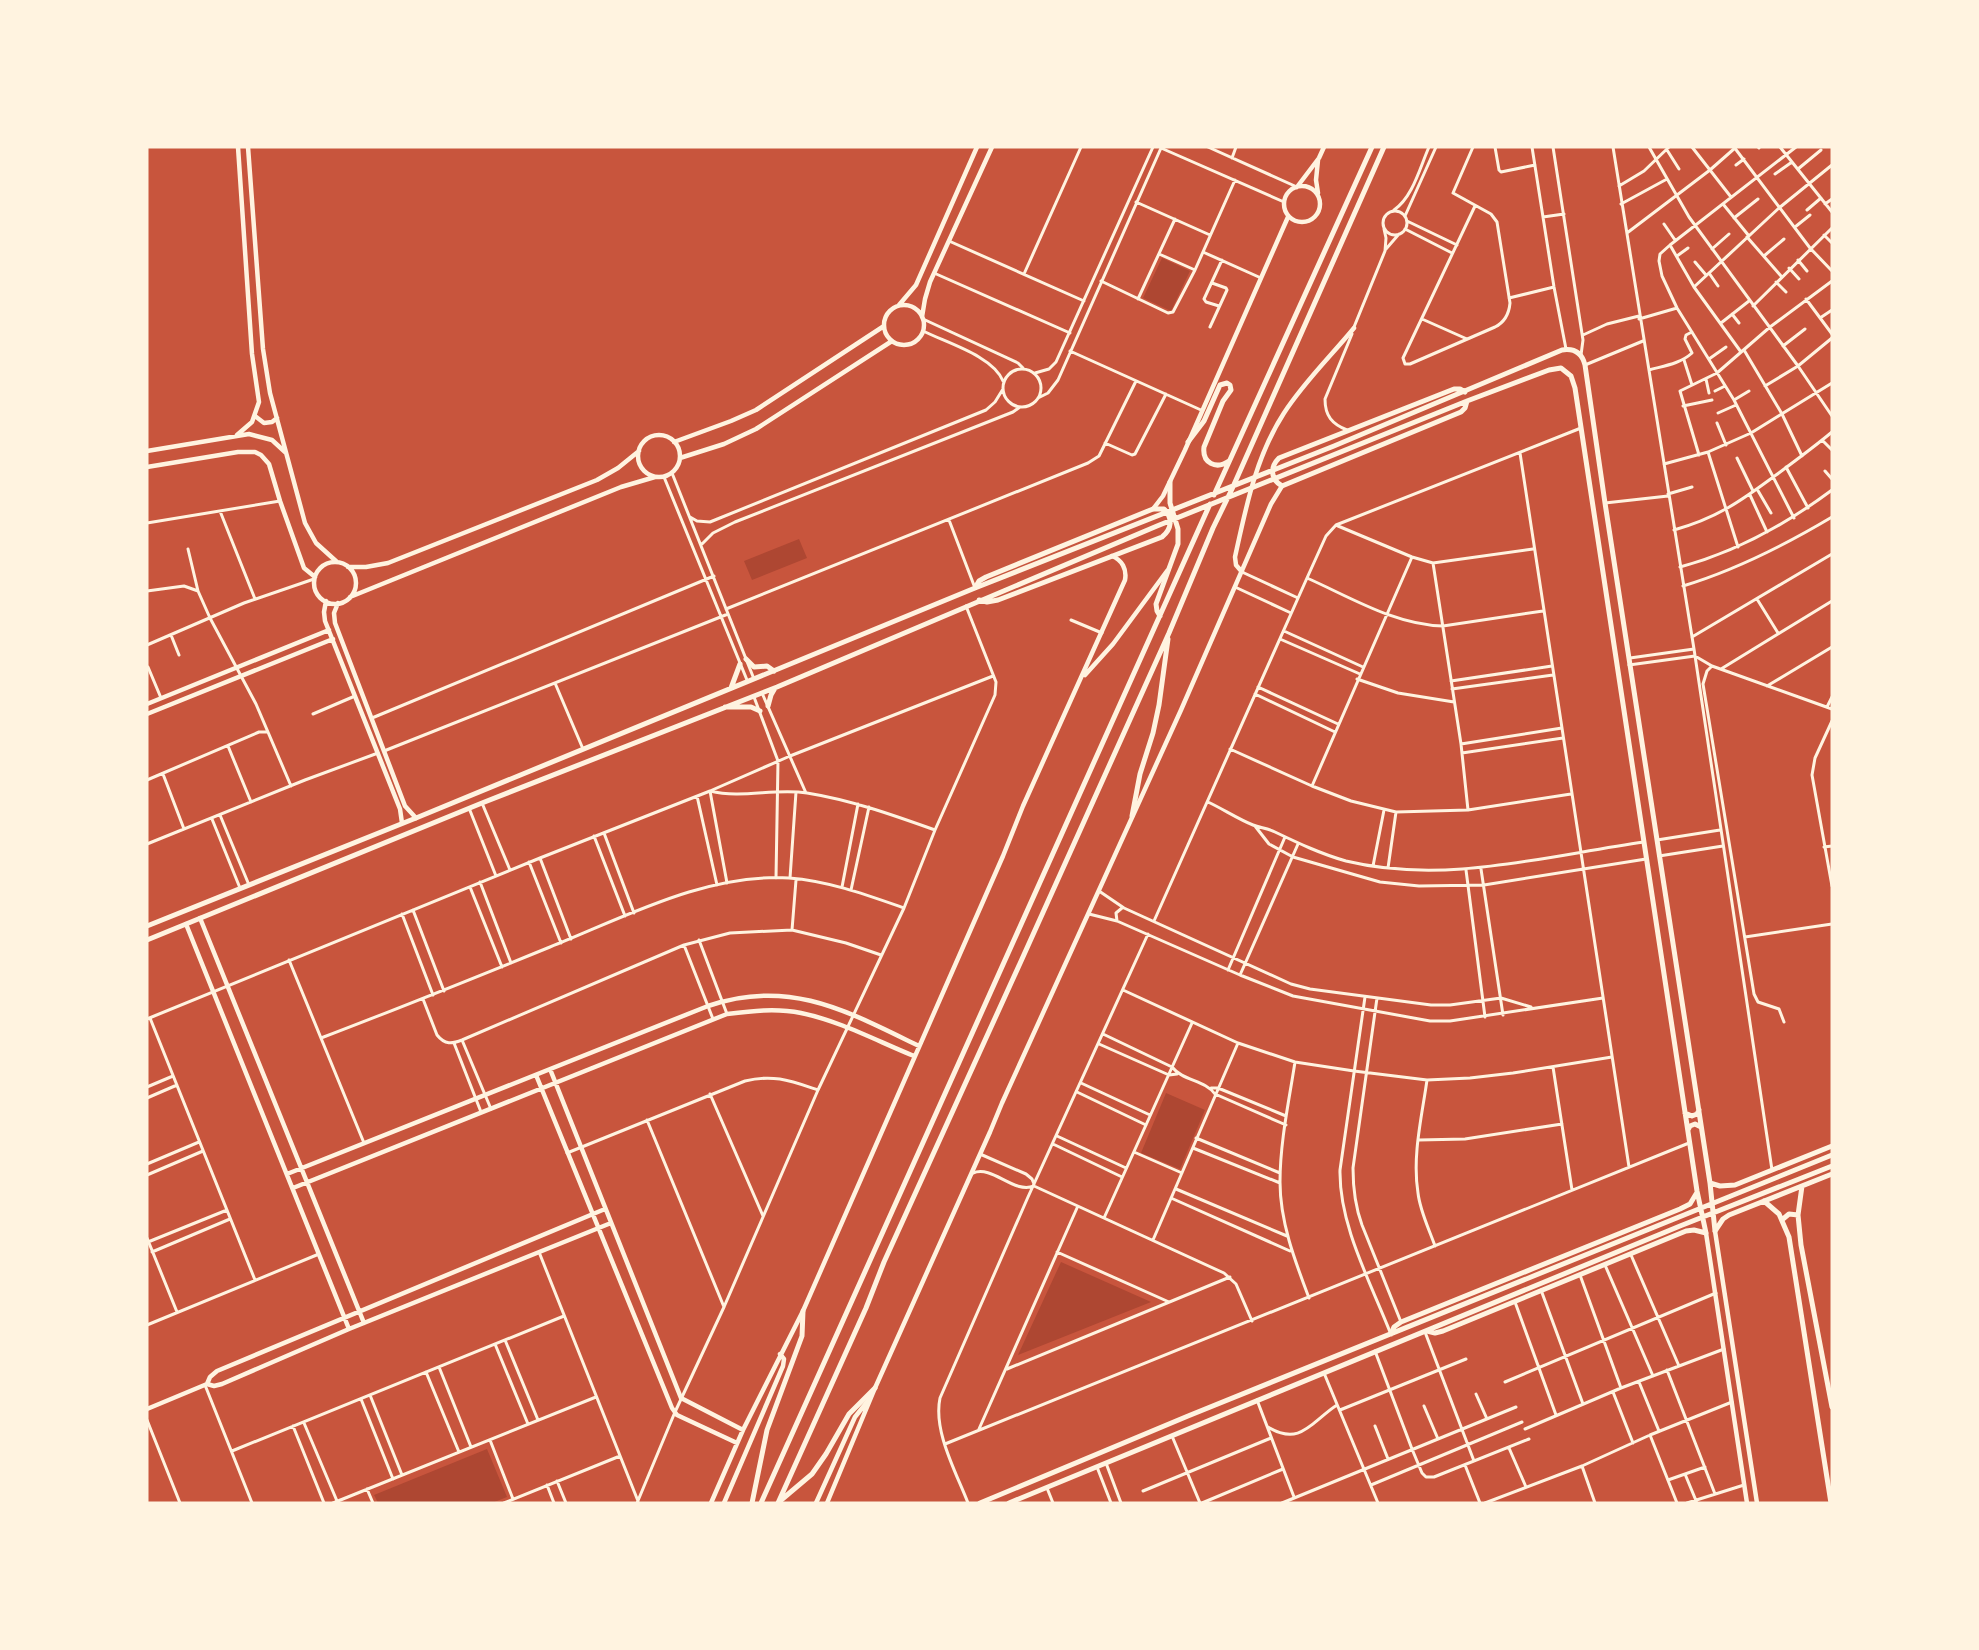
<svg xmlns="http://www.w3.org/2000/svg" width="1979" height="1650" viewBox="0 0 1979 1650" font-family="'PT Sans Narrow',sans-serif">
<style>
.green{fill:#ae4732}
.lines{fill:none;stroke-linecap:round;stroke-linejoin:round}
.minor{stroke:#fff3e0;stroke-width:3}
.tertiary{stroke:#fff3e0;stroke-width:4.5}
.primary{stroke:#fff3e0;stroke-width:5}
</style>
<rect width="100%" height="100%" fill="#c8553d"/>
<path class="green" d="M1162,258l28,13 -19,40 -28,-13z
M799,539l8,19 -55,22 -8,-19z
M1166,1093l39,17 -25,59 -39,-16z
M1061,1262l90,40 -133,53z
M487,1449l20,48 -15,6h-114l-4,-8z"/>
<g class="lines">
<path class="minor" d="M1208,147l89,40
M1473,147l-20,46 38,21 6,8 13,81c-1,11 -5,19 -15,24l-85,37h-5l-2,-6 72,-152
M1495,147l4,23 2,2 34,-7
M1532,147l22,140 12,62
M1553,147l30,193 -2,15
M1613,147l81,502 78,521
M1649,147l40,70 109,149 34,50
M1692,147l39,50
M1734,147l76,101 22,23
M1758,147l1,1
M1780,147l52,65
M1161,148l123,54
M1667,150l12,19
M1232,158l4,-11
M1736,165l8,-6
M1798,169l23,-19
M1775,174l17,-12
M1619,186l25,-15 25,-24
M1136,202l74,33
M1621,204l46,-25
M1723,204l26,32
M1825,204l7,-5
M1394,210c19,-13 26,-43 35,-63
M1807,210l14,-12
M1383 223a12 12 0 1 1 24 0a12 12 0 1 1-24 0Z
M1405,216l31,-69
M1543,217l21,-3
M1734,218l24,-19
M1407,221l50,24
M1664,224l11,16
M1795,227l15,-12
M1405,229l47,24
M1627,233l83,-63 25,-22
M1824,235l8,8
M1747,237l34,39
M949,241l135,60
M1670,245l24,42 47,65
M1386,249l13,-15
M1712,249l17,-15
M1203,252l58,26
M1159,254l36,16
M1677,256l11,-8
M1764,256l20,-17
M1798,260l9,11
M1695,262l11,13
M1789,268l10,11
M934,273l136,60
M1709,273l9,13
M1024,274l57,-127
M1101,281l67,32 5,-1 22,-42 40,-90
M1776,282l10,10
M1694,287l85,-79 53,-43
M1509,298l45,-11
M1138,299l37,-80
M1806,299l26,35
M1219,306l-13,-4 -2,-3 18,-39
M1753,306l79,-78
M1732,314l7,9
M1820,318l12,-8
M923,319l95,44 5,5
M1422,319l45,20
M1639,319l38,-11
M1721,323l28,-22
M1210,327l17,-37 -1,-2 -14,-5
M1354,327l31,-76 1,-13 -2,-9
M923,331c24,12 70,25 80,50
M1583,335l24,-11 32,-8
M1783,346l22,-17
M1744,350l38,64 20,42
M1070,351l131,59
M1709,359l17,-12
M1684,360l8,25
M1585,365l58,-24
M1003 388a19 19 0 1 1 38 0a19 19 0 1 1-38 0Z
M1649,370c14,-4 31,-6 43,-17l-7,-14 1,-4 6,-3
M1035,373l14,-4 7,-7 97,-215
M1706,379l3,14
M1765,386l33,-20 34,-28
M1715,391l10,-5
M1038,398l10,-5 10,-13 103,-232
M1734,400l15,-9
M1683,406l29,-6
M1718,413l18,-8
M1717,423l9,22
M1347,430c-15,-6 -22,-14 -22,-31l27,-65
M1822,440l10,10
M1105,443l27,12 3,-1 31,-60
M1708,452l30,95
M1520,453l109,714
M1699,455l-19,-64 37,-18 53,-46 62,-46
M1737,458l16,33
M1664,464l44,-12 43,-19 81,-50
M1786,467l22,41
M1825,471l7,8
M672,473l82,206
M664,477l83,203
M1757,489l14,24
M1668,494l24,-7
M1750,495l17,37
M1605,503l63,-7
M220,511l35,88
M690,517l7,4 13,1 276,-112 9,-8 8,-13
M1794,518l-60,-118 -57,-92 -15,-32 -3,-15 1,-7 10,-9 126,-98
M949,520l26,68
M147,523l133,-22
M1338,526l74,31 21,6 100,-14
M1674,530c43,-12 67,-29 102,-55 19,-14 38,-28 56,-43
M701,545l12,-12 22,-11 278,-110 7,-5
M188,549l10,42
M1433,563l28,181 7,66
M1680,567c56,-15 105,-42 152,-77
M1242,572l56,26
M1307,578c43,19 88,47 136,48l100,-15
M1683,586c53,-16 102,-41 149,-69
M1235,587l56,26
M147,591l37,-5 14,5 12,27 46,86 35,82
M1757,599l21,34
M726,609l362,-146 11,-7 37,-75
M1071,620l31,13
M1284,631l79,36
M171,635l8,20
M1692,637l140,-83
M1280,639l80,35
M147,645l97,-42 70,-24
M1630,658l64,-9
M1629,665l66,-9 17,10 120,43
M1712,666l-5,5 -4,13 51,310 4,8 21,7 5,13
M148,667l13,31
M1721,669l111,-68
M1357,679l41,14 56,9
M1451,681l101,-15
M555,683l28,66
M1767,686l65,-39
M1258,687l80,37
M1452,689l101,-14
M762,693l44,100
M1255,694l80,38
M754,697l24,64 -2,117
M1827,707l5,-10
M313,714l42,-18
M372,718l342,-142
M1832,721l-17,37 -3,17 20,111
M1461,744l101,-16
M228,746l23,56
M1230,749l82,37 39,15 45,11 72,-2 103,-16
M384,751l344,-137
M1462,753l101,-15
M163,774l21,55
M147,780l112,-48h8
M1312,786l100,-229
M697,796l20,89
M1208,802c15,7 30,17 45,23 7,3 14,3 22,7 23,11 46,22 71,29 99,24 199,-5 298,-19
M482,803l28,67
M469,808l27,68
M220,815l29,70
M212,819l28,69
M1255,826l14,18 24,13 87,25 39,4 65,-1 162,-26
M604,833l30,80
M594,836l31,80
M1657,840l63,-10
M147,844l158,-64 73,-27
M1824,847l8,-1
M1659,856l64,-10
M540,858l31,81
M529,862l32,81
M1373,866l11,-56
M1388,868l8,-56
M1481,869l22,146
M1466,870l19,147
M790,878l6,-86
M480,882l31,81
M727,883l-17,-92c32,8 64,-3 97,2 44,7 86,22 128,37
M470,887l32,80
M842,887l16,-83
M851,890l18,-83
M1099,891l25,17 167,76 19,5 121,16h19l51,-7 30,9
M413,910l31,81
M402,914l31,81
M1089,914l28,7 123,54 53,21 137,25h20l153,-23
M1117,921l-1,-8 6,-5
M1154,921l153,-343 19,-42 10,-11 245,-97
M792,930l4,-50
M1745,937l87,-13
M699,940l28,74
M684,945l29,74
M289,960l75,183
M1228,970l57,-133
M1240,975l58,-131
M1123,990l115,53 57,19 59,9 73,9 43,-2 43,-5 99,-16
M1365,997l-25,173c-1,55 30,111 50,162
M1377,998l-24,170c0,20 2,38 9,57l39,97
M423,999l14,36c8,10 15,9 25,5l222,-95 46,-12 62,-3 54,13 35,12
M150,1018l105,262
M147,1019l393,-161 170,-67 80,-35 203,-80
M1103,1034l69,33c11,14 33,13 43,27l71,31
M321,1038c76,-29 153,-60 229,-91 75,-30 156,-74 239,-69 40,3 78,17 115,30
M462,1040l29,69
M454,1043l27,69
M1099,1044l70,31 8,-1
M1295,1062c-6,39 -15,80 -15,120 0,40 15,79 29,116
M1553,1067l19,123
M1427,1080c-5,36 -15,76 -9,113 2,18 11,36 17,53
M1081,1083l69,32
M147,1087l26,-11
M1211,1088h7l68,28
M1077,1092l69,33
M710,1094l53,122
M147,1098l30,-13
M647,1120l77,187
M1057,1136l69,32
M1196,1138l84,35
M1419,1140l46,-1 97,-15
M1053,1144l69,33
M1193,1148l87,35
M1134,1152l48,21
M567,1153l178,-72c29,-7 46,0 73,9
M980,1154l46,20 6,5 2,5
M147,1164l52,-22
M973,1173c20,-8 40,21 61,13l190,87 12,11 16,37
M147,1175l56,-24
M1176,1189l111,47
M1171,1198l119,53
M1104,1218l88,-195
M147,1238l30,74
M1153,1240l85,-197
M148,1242l79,-32
M152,1252l78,-33
M539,1252l99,249
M1057,1252l112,50
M1631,1255l48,111
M1605,1265l48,111
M1580,1275l41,113
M1541,1290l42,114
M1515,1302l41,113
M147,1325l172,-71
M1425,1332l49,129
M505,1340l33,80
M495,1344l33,80
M1375,1351l37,98 10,24 4,4h8l95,-38
M439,1367l32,80
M1007,1369l223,-92
M1667,1370l48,124
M426,1372l33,80
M1324,1373l54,130
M1505,1382l211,-89
M1639,1382l20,49
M205,1385l47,118
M1613,1392l20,51
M1476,1394l11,25
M370,1395l32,80
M361,1399l32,80
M1257,1400l37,97
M1424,1406l14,33
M1340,1410l126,-51
M147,1420l33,83
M304,1423l33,78
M293,1426l31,77
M1375,1426l13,33
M1268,1427c33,20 44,-6 69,-22
M979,1429l98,-221
M1525,1429l96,-41 103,-39
M1650,1435l27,68
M1172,1436l28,67
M490,1440l23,59
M945,1444l744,-301
M1509,1448l17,39
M232,1451l332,-135
M1106,1463l15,40
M1465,1465l15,38
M1582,1466l13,37
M1097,1467l14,36
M1685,1474l12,29
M1668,1480l37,-13
M557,1481l9,22
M547,1485l7,18
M1371,1485l151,-63
M1047,1488l6,15
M367,1489l6,14
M1143,1491l128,-53
M333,1503l263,-106
M504,1503l116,-47
M637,1503l38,-91 49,-105 94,-217 86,-182 31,-78 60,-135 1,-13 -30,-76
M968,1503c-12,-31 -35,-72 -28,-105l88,-201 120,-263
M1202,1503l81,-34
M1282,1503l234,-96
M1485,1503l97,-37 68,-31 82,-33
M1687,1503l57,-18"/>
<path class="tertiary" d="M248,147l15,202 7,44 35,130 11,20 21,19
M1284 204a18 18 0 1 1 36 0a18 18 0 1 1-36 0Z
M1297,187l22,-29 5,-11
M1318,193l-2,-13 2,-20
M899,305l17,-20 61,-138
M884 325a20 20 0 1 1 40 0a20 20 0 1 1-40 0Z
M922,317l3,-18 5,-17 62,-135
M255,416l9,7 8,-1 5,-4
M237,435l15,-13 7,-20 -7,-48 -14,-207
M638 456a21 21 0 1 1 42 0a21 21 0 1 1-42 0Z
M674,442l57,-21 25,-11 128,-84
M147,451l102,-17 23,6 13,12
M680,458l44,-14 32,-15 136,-88
M147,467l91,-15h17l6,3 8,9 11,37 24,67 11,9
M1153,509l10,-13 22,-46 103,-233
M314 583a21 21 0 1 1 42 0a21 21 0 1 1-42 0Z
M348,567h18l22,-4 209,-83 21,-12 21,-17
M1242,572l-6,-7 -1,-8c11,-50 21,-101 49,-144 20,-31 47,-57 70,-85
M350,597l271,-110 34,-10
M326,601l-2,11 1,9 75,188 2,14
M338,603l-4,10 1,10 70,183 11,12
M1085,675l28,-31 54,-73
M147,704l182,-74
M147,714l186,-75
M200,918l164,405
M186,924l163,405
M550,1069l131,329 62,32
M536,1075l136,333 5,7 60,28
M287,1174l421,-168c81,-28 139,5 211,40
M293,1188l434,-174c24,-3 49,-6 74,-1 39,8 76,28 113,43
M1715,1231l42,272
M1706,1233l41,270
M207,1384l3,-7 7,-6 388,-162
M147,1409l60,-25 7,2 8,-2 127,-55 262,-106
M711,1503l32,-73 60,-119 200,-455 20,-50 102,-226c2,-11 -3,-20 -13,-24
M724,1503l59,-137 1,-7 -4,-5
M816,1503l39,-86 16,-20
M827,1503l48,-115 115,-256 12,-29 179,-393 90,-206 11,-18"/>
<path class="primary" d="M1465,392l-5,-3h-6l-175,69c-9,9 -9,21 3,28l179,-74 4,-4 2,-7
M1188,442l16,-21 16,-36 7,-2 3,2 1,5 -8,11 -19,46c-2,16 12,23 25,14
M1214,495l158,-348
M975,588l4,-7 7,-4 167,-68h11c9,9 8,20 -2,28l-164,63 -11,2 -8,-2
M1160,616l-3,-5 -1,-7 22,-60v-15l-8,-26v-21
M746,659l8,8 13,-1 7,5
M731,688l9,-24
M768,706l3,-11 4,-7
M725,707h26l9,4
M1132,816l8,-42 13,-41 6,-28 9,-66
M147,926l269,-108 559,-230 359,-142 228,-96c12,-2 20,3 23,15l20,138 105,680 5,48
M147,940l335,-137 295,-116 380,-161 310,-125 82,-31 12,-2 10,8 4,12 122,803 9,42
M1685,1113l7,3 5,-2 2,-4
M1688,1130l2,-4 5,-2 6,3
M1710,1183l10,3 15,-1 97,-39
M1802,1186l-4,29 3,30 31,162
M1764,1201l15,13 10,23 42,266
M1783,1219l6,-5 9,1
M1715,1231l8,-12 6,-4 103,-41
M1427,1331l8,2 8,-2 243,-100 8,-1 12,3
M1391,1334l3,-7 7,-5 279,-113 10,-5 6,-10
M780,1501l32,-27 14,-20 23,-40 26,-26
M752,1503l15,-73 35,-94 1,-25
M761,1503l449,-999
M778,1503l88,-195 18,-46 138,-303 147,-326 44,-105 19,-39 152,-342
M980,1503l208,-87 644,-261
M1009,1503l671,-277 152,-60"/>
</g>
<rect width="1979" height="1650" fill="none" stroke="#fff3e0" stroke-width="297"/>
</svg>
